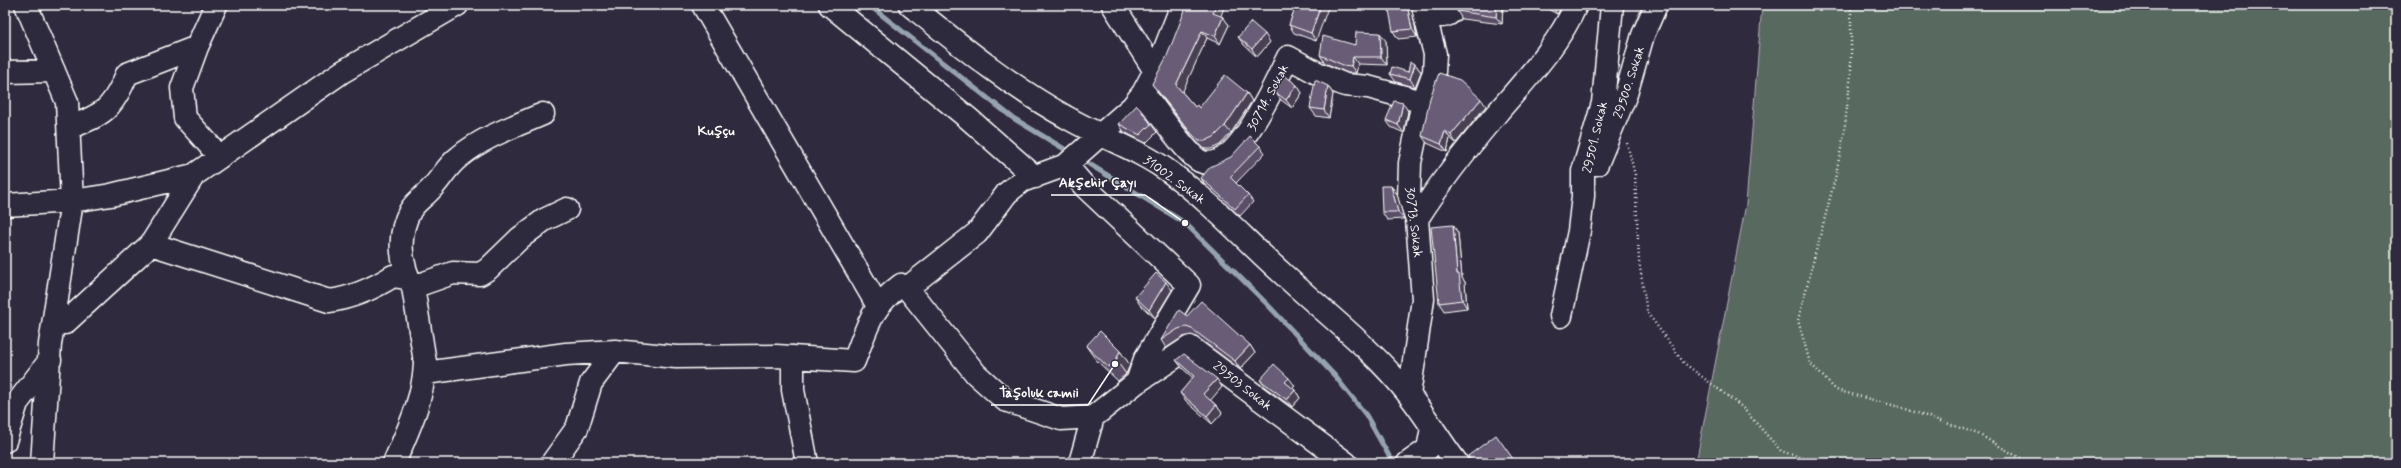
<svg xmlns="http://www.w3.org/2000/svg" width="2401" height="468" viewBox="0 0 2401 468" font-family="Mynerve,sans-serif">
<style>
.green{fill:#596961;stroke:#acb4b0}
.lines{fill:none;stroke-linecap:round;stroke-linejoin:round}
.stream{stroke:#95a3af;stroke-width:5}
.minor-casing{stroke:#fff;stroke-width:25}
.path{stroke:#fff;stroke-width:2.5;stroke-dasharray:1 3;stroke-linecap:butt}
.minor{stroke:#2f2a3d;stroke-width:22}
.wall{fill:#5a4e66;stroke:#fff}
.shaded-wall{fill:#4a4053;stroke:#fff}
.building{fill:#695b77;stroke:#fff}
.labels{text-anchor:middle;stroke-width:3;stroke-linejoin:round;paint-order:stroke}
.street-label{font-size:13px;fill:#fff;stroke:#2f2a3d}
.neighbourhood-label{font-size:14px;font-weight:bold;fill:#fff;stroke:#2f2a3d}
.leader{fill:none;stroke:#fff;stroke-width:1.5}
.callout-dot{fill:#fff;stroke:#2f2a3d;stroke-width:1.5}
.callout-label{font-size:14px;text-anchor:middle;font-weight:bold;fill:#fff;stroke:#2f2a3d;stroke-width:3;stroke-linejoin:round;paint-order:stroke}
</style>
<rect width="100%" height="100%" fill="#2f2a3d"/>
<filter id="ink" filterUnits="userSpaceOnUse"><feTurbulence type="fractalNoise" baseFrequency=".025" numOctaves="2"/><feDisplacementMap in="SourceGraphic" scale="8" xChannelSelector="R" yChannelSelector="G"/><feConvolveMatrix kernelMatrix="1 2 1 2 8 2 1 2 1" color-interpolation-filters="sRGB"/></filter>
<g filter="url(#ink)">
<path class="green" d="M1762,5h634v458h-700l50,-259z"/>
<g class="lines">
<path class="stream" d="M869,5l144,113 58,35
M1081,159l104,64 81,80 69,73 31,39 27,48"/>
<defs>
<path id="minor" d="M26,5l41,97 5,99 -22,143 -8,119
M703,5l175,301
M830,5l139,114 66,58
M910,5c50,40 100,81 156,112 34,20 73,32 105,56 41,30 75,68 113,102 42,39 89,74 125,120 17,21 31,46 48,68
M1113,5l42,66
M1425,15c13,1 25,5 31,-10
M197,47l-15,41 3,30 35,39
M5,72l49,-1
M1143,93c12,14 43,61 57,68 36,16 76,-80 88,-104l31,17 26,11 23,2 55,15
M69,128c35,-14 43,-18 58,-54l70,-27 19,-42
M1597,164l29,-70 17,-59 13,-30
M5,205l67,-4 39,-6 83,-20
M1417,219c24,-38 51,-72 80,-106 29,-34 61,-67 79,-108
M151,244l178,57c22,-3 45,-13 64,-25l15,2
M413,287l40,-14 27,1 8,-5 32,-31 24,-18 23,-11
M907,288l69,86 29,26 56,19 32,-2 44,-35 8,-23 44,-74 -103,-97 -20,-23
M56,311l9,12 86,-79 43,-69 148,-103 115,-67
M1561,316l18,-85 4,-35v-25l20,-68 9,-98
M793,357v33l14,73
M425,373l141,-19 49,-3 61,6 100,-1 78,5c14,-35 16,-53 47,-76l6,3 70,-55 30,-40 15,-12 44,-16 66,-58 11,-14 18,-34 21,-54
M1137,382l53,-35 156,116
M1409,395l14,-96 -6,-80 -8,-22 1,-34 13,-61 11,-30 1,-18 -13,-49
M5,441l12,-38 33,-43
M394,463c14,-33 30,-65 31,-101l-12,-75c-13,-23 -16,-52 -3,-76 4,-8 15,-15 21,-22 10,-10 16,-23 28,-32 24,-20 56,-31 84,-43
M552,463l25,-35 14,-45 24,-32
M1080,463l13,-46
M1408,463l20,-14 4,-21"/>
</defs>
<use href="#minor" class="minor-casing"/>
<path class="path" d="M1851,5v69l-7,59 -9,46 -37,141 12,43 26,27 67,18 75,26 51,29
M1627,143l8,32 4,86 8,51 37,51 58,44 39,44 37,12"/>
<use href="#minor" class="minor"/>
</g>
<path class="wall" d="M1225,5l-5,11 3,1 6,8 -9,19 -13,-6 -25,54 13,15 4,1 48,-15 5,8 -21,32 -11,12 -9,4h-6l-9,-8 -44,-57z
M1296,5l20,36 -22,-8 -5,-8z
M1411,5l6,32 -19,2 -5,-8z
M1460,5h43l-1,19 -40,-5 -5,-8z
M1540,5h23l-6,9z
M1238,37l32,5 -13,15 -13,-12z
M1386,41l1,24 -29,-1 -2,9h-8l-23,-10 -5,-8 35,-10z
M1415,64l6,8 -6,15 -19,-5 -6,-8 18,-2z
M1297,85l5,8 -10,15 -11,-8 -6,-8z
M1328,86l5,8 -4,24 -13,-2 -6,-8z
M1486,106l-30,37 -6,-5 -3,14 -20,-9 -5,-7z
M1408,111l-4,22 -13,-6 -5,-7z
M1119,124h32l6,8 -11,11 -22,-11z
M1260,146l5,7 -29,30 12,12 5,7 -13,14 -35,-31 -4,-7z
M1391,186l6,8 7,25 -17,1 -5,-8z
M1453,225l5,8 4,45 3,4 2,26 -23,3 -5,-8z
M1172,290l-17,28 -15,-13 -5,-8z
M1187,316l63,29 5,8 -15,16 -43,-32 -6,-2 -8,2 -17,11 -5,-8z
M1086,346l34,5 10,14 -4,9 -8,7 -22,-21z
M1176,360l46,27 -12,13 6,5 6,8 -10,11 -26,-23 -6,-8 13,-15 -11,-10z
M1260,380l35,6 -3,2 3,2 5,8 -8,9 -26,-19z"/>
<path class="shaded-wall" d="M1216,5h9l-6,16 -6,-8z
M1321,5h8l-13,36 -5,-8z
M1407,5h4l6,32 -5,-8z
M1497,5h6l-1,19 -6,-7z
M1553,5h10l-6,9 -5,-8z
M1223,17l6,8 -9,19 -5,-8z
M1202,31l5,7 -25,55 -6,-8z
M1380,33l6,8 1,24 -6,-8z
M1265,34l5,8 -13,15 -5,-8z
M1353,57l5,7 -2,9 -5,-7z
M1415,64l6,8 -6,15 -5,-8z
M1297,85l5,8 -10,15 -6,-8z
M1328,86l5,8 -4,24 -5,-8z
M1247,93l5,8 -21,32 -6,-7z
M1481,99l5,7 -30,37 -5,-8z
M1403,103l5,8 -4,22 -6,-8z
M1445,131l5,7 -3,14 -6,-8z
M1391,186l6,8 7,25 -6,-7z
M1453,225l5,8 4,45 3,4 2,26 -5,-8 -5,-26z
M1166,282l6,8 -17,28 -6,-8z
M1250,345l5,8 -15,16 -5,-8z
M1120,351l10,14 -4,9 -10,-14z
M1289,378l6,8 -4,4 -6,-8z
M1217,379l5,8 -13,15 -6,-8z
M1295,390l5,8 -8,9 -5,-7z
M1216,405l6,8 -10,11 -5,-8z"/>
<path class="building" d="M1187,5h29l-3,8 10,4 -8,19 -13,-5 -26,54 19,22 2,-2 2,3 26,-33 22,18 -22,33 -11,11 -9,4h-6l-8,-8 -39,-49 15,-28z
M1296,5h25l-10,28 -22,-8z
M1388,5h19l5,24 -19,2z
M1460,5h37l-1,12 -39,-6z
M1251,22l14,12 -13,15 -14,-12z
M1356,32l24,1 1,24h-28l-2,9 -8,-1 -23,-10 3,-19 32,9z
M1410,62l5,2 -5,15 -20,-5 2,-7 16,5z
M1439,73l21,7 21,19 -30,36 -6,-4 -4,13 -19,-8 8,-38z
M1284,75l13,10 -11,15 -11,-8z
M1315,80l13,6 -4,24 -14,-2z
M1394,101l9,2 -5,22 -12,-5z
M1137,105l14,19 -11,11 -21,-11z
M1250,136l10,10 -30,31 18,18 -13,14 -34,-31 9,-11 21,-10z
M1381,186h10l7,26h-16z
M1453,225l4,49h2l3,26 -23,3 -8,-76z
M1156,273l10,9 -17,28 -14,-13z
M1201,301l49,44 -15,16 -43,-32 -6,-2 -8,2 -17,11 18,-30 8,6z
M1100,331l20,20 -4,9 -8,7 -22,-21z
M1184,354l33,25 -14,15 13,11 -9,11 -27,-23 14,-17 -18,-16z
M1274,364l15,14 -4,4 10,8 -8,10 -27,-20z
M1496,435l20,28h-43l-5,-7z"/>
</g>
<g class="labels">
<g class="street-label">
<text transform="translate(1628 82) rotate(-72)" y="5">29500. Sokak</text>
<text transform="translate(1267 97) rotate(-62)" y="5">30714. Sokak</text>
<text transform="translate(1594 137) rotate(-77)" y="5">29501. Sokak</text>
<text transform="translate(1175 179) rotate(36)" y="5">31002. Sokak</text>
<text transform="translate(1415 222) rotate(83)" y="5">30713. Sokak</text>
<text transform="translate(1243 385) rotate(38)" y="5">29503 Sokak</text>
</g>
<g class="neighbourhood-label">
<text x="716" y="135">Kuşçu</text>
</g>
</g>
<path class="leader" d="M1185 223L1145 195H1051M1115 364L1088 405H991"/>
<g class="callout-dot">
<circle cx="1185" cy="223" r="4"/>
<circle cx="1115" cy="364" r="4"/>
</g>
<g class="callout-label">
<text x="1098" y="187">Akşehir Çayı</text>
<text x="1039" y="397">Taşoluk camii</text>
</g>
<rect width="2401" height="468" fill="none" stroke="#2f2a3d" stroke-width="20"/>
<rect x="10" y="10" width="2381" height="448" fill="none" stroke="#fff" stroke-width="1.5" filter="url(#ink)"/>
</svg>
